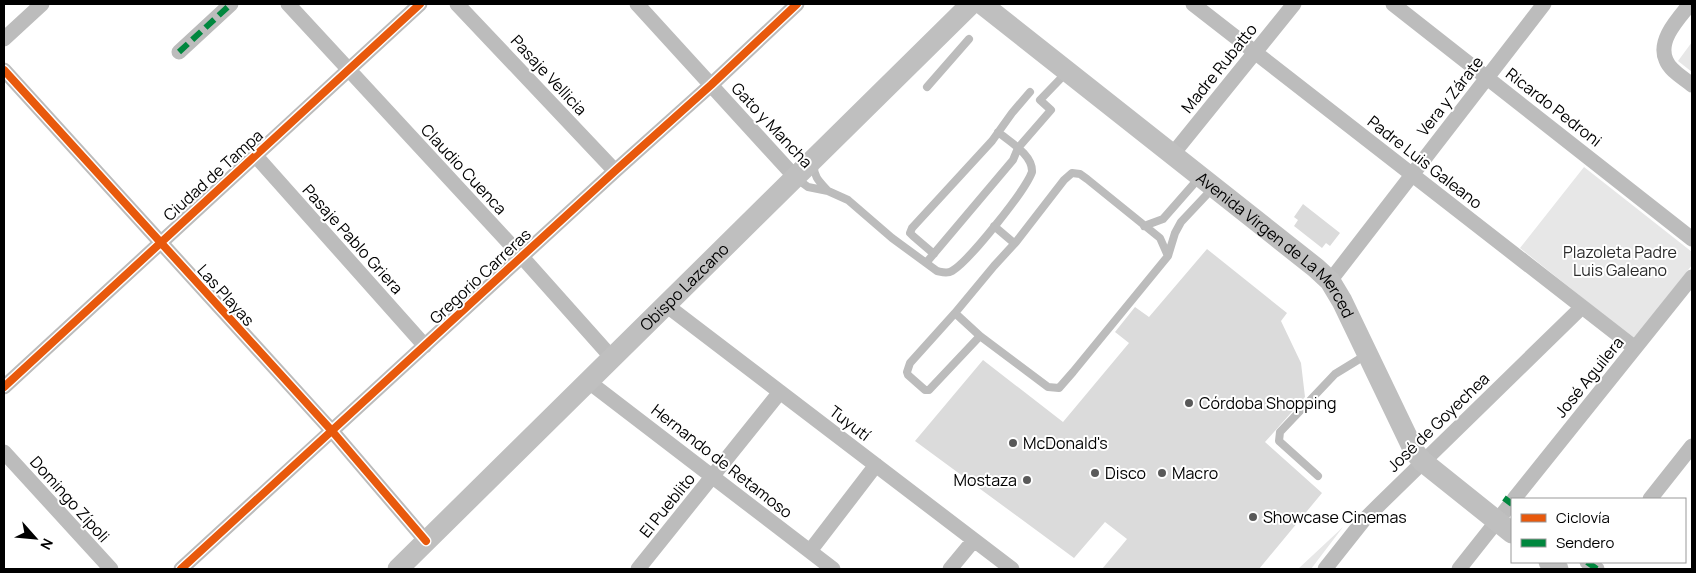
<svg xmlns="http://www.w3.org/2000/svg" width="1696" height="573" viewBox="0 0 1696 573" font-family="Manrope,sans-serif">
<style>
.green{fill:#e7e7e7}
.building{fill:#dbdbdb}
.lines{fill:none;stroke-linecap:round;stroke-linejoin:round}
.lane{stroke:#bcbcbc;stroke-width:8}
.street{stroke:#bcbcbc;stroke-width:15}
.secondary{stroke:#bfbfbf;stroke-width:21}
.quiet{stroke:#00873e;stroke-width:6;stroke-dasharray:12 6;stroke-linecap:butt}
.cycleway-casing{stroke:#fff;stroke-width:11}
.cycleway{stroke:#e8590c;stroke-width:8}
.poi-dot{fill:#595959;stroke:#fff;stroke-width:2}
.labels{text-anchor:middle;stroke-width:4;stroke-linejoin:round;paint-order:stroke}
.street-label{font-size:16px;fill:#000;stroke:#fff}
.park-label{font-size:16px;fill:#2b2b2b;stroke:#fff}
.poi-label{font-size:16px;fill:#000;stroke:#fff;text-anchor:start}
</style>
<rect width="100%" height="100%" fill="#fff"/>
<path class="green" d="M1692,42v30l-14,-11z
M1584,167l108,85v13l-58,74 -114,-91z
M1343,527l-32,42h-13z"/>
<path class="building" d="M1303,204l37,29 -10,13 -4,-3 -4,5 -28,-22 4,-6 -4,-3z
M1207,249l80,64 -6,8 20,42 4,34 -40,45 57,51 -63,76h-157l25,-30 -22,-17 -31,36 -159,-117 68,-81 80,62 66,-79 -14,-11 20,-25 14,10z"/>
<g class="lines">
<path class="lane" d="M927,87l42,-48
M814,165c-1,12 7,18 14,26
M1072,173l8,1 7,5 73,59 8,18 -95,116 -14,16 -11,-1 -68,-51 -25,-23 39,-47 22,-24 48,-62z
M797,179l11,8 20,4 20,9 44,38 45,33c5,1 10,3 15,0 17,-10 73,-80 80,-99 1,-17 -22,-30 -34,-40
M994,226l20,17
M1144,226l19,-7 36,-41
M934,254l-21,-18 -3,-3 2,-5 80,-87 20,-28 18,-21
M1168,256l7,-23 6,-11 32,-34
M926,263l87,-103 5,-12 33,-38 -11,-10 26,-27
M955,313l-45,50 -3,9 1,3 17,15h4l51,-54
M1318,476l-39,-35 1,-9 55,-58 31,-19"/>
<path class="street" d="M288,4l234,253 91,102
M457,4l158,167
M637,4l158,173
M1193,4l442,344
M1393,4l299,235
M1690,4c-11,14 -33,36 -24,56 4,11 18,18 26,25
M4,39l38,-35
M179,52l52,-48
M4,70l328,361 94,110
M255,155l170,191
M1172,155l122,-151
M1330,281l214,-277
M666,305l346,264
M589,382l244,187
M4,387l416,-383
M4,452l107,117
M1514,499l178,-222
M1650,499l42,-53
M810,551l66,-86
M1587,562l10,7
M181,569l434,-398 96,-86 86,-81
M638,569l142,-177
M950,569l24,-29
M1325,569l38,-48 17,-17 202,-197
M1459,569l53,-67"/>
<g class="secondary">
<path id="s1" d="M982,4l334,264 14,13 12,20 72,150 8,10 90,72"/>
<path d="M1549,562l9,7"/>
<path id="s2" d="M398,569l573,-565"/>
</g>
<path class="quiet" d="M179,52l52,-48
M1504,498l8,6
M1587,562l10,7"/>
<defs>
<path id="cycleway" d="M4,70l328,361 94,110
M4,387l416,-383
M181,569l434,-398 96,-86 86,-81"/>
</defs>
<use href="#cycleway" class="cycleway-casing"/>
<use href="#cycleway" class="cycleway"/>
</g>
<g class="poi-dot">
<circle cx="1189" cy="403" r="5"/>
<circle cx="1013" cy="443" r="5"/>
<circle cx="1095" cy="473" r="5"/>
<circle cx="1162" cy="473" r="5"/>
<circle cx="1027" cy="480" r="5"/>
<circle cx="1253" cy="517" r="5"/>
</g>
<g class="labels">
<g class="street-label">
<text transform="translate(1219 68) rotate(-51)" y="6">Madre Rubatto</text>
<text transform="translate(549 75) rotate(47)" y="6">Pasaje Vellicia</text>
<text transform="translate(1450 96) rotate(-52)" y="6">Vera y Zárate</text>
<text transform="translate(1554 107) rotate(38)" y="6">Ricardo Pedroni</text>
<text transform="translate(772 125) rotate(47)" y="6">Gato y Mancha</text>
<text transform="translate(1425 162) rotate(38)" y="6">Padre Luis Galeano</text>
<text transform="translate(464 169) rotate(47)" y="6">Claudio Cuenca</text>
<text transform="translate(213 175) rotate(-42)" y="6">Ciudad de Tampa</text>
<text transform="translate(353 239) rotate(48)" y="6">Pasaje Pablo Griera</text>
<text dy="6" stroke="none"><textPath href="#s1" startOffset="381">Avenida Virgen de La Merced</textPath></text>
<text transform="translate(480 276) rotate(-43)" y="6">Gregorio Carreras</text>
<text dy="6" stroke="none"><textPath href="#s2" startOffset="402">Obispo Lazcano</textPath></text>
<text transform="translate(226 295) rotate(48)" y="6">Las Playas</text>
<text transform="translate(1589 377) rotate(-51)" y="6">José Aguilera</text>
<text transform="translate(1438 422) rotate(-44)" y="6">José de Goyechea</text>
<text transform="translate(850 423) rotate(37)" y="6">Tuyutí</text>
<text transform="translate(722 461) rotate(38)" y="6">Hernando de Retamoso</text>
<text transform="translate(70 499) rotate(48)" y="6">Domingo Zípoli</text>
<text transform="translate(667 505) rotate(-51)" y="6">El Pueblito</text>
</g>
<g class="park-label">
<text x="1620" y="258">Plazoleta Padre<tspan x="1620" dy="18">Luis Galeano</tspan></text>
</g>
<g class="poi-label">
<text x="1199" y="409">Córdoba Shopping</text>
<text x="1023" y="449">McDonald's</text>
<text x="1105" y="479">Disco</text>
<text x="1172" y="479">Macro</text>
<text x="1017" y="486" text-anchor="end">Mostaza</text>
<text x="1263" y="523">Showcase Cinemas</text>
</g>
</g>
<rect width="1696" height="573" fill="none" stroke="#000000" stroke-width="10"/>
<rect x="1511" y="498" width="175" height="65" fill="#ffffff" stroke="#999999"/>
<rect x="1521" y="514" width="25" height="8" fill="#e8590c" stroke="#999999"/>
<text x="1556" y="523" font-size="15" fill="#000000">Ciclovía</text>
<rect x="1521" y="539" width="25" height="8" fill="#00873e" stroke="#999999"/>
<text x="1556" y="548" font-size="15" fill="#000000">Sendero</text>
<g transform="translate(35 538) rotate(117)" stroke="#ffffff" stroke-width="4" paint-order="stroke">
<path d="M0-4L9 19L0 12L-9 19Z" fill="#000000"/>
<text y="-8" font-size="14" font-weight="bold" text-anchor="middle" fill="#000000">N</text>
</g>
</svg>
